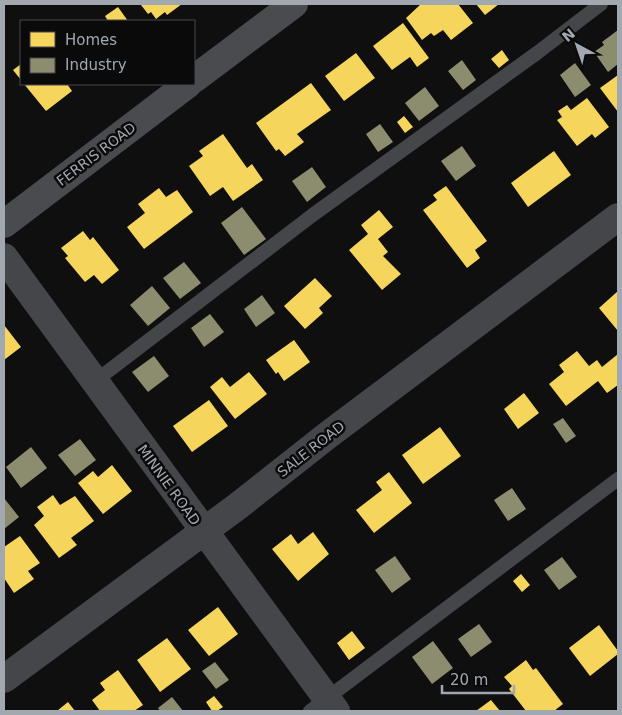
<svg xmlns="http://www.w3.org/2000/svg" width="622" height="715" viewBox="0 0 622 715" font-family="'DejaVu Sans',sans-serif">
<style>
.homes{fill:#f6d55c}
.industry{fill:#8c8c6e}
.lines{fill:none;stroke-linecap:round;stroke-linejoin:round}
.lane{stroke:#454649;stroke-width:14}
.street{stroke:#454649;stroke-width:28}
.secondary{stroke:#494b4e;stroke-width:28}
.labels{text-anchor:middle;stroke-width:5;stroke-linejoin:round;paint-order:stroke}
.street-label{font-size:14px;fill:#a1a8b0;stroke:#0a0a0b}
</style>
<rect width="100%" height="100%" fill="#0f0f10"/>
<path class="homes" d="M143,4h39l-15,11 -2,-3 -9,7 -5,-7 -3,2 -7,-9z
M421,4h37l15,19 -22,17 -8,-10 -9,6 -3,-3 -9,7 -16,-22z
M476,4h23l-14,11z
M118,7l10,14h-20l-3,-5z
M403,23l26,35 -12,9 -7,-10 -18,13 -19,-24z
M502,50l7,10 -10,8 -8,-9z
M356,53l19,25 -31,23 -19,-25z
M21,64v16l-8,-10z
M618,75v37l-18,-24z
M311,83l20,27 -34,24 7,8 -19,14 -6,-7 -3,2 -20,-28z
M24,84h43l5,7 -26,20z
M587,98l22,29 -14,11 -3,-4 -15,12 -20,-26 5,-3 -4,-6 9,-6 4,5z
M404,116l9,11 -8,6 -8,-11z
M223,134l24,34 5,-4 11,16 -30,21 -10,-14 -13,9 -21,-30 14,-10 -4,-5z
M554,151l17,24 -43,32 -17,-24z
M446,186l41,55 -12,9 5,8 -13,10 -44,-58 14,-10 -4,-5z
M159,188l7,9 11,-7 16,22 -49,37 -17,-22 18,-14 -7,-9z
M379,210l14,17 -15,12 10,13 -5,4 18,18 -19,16 -33,-40 19,-16 -7,-9z
M83,231l7,9 3,-3 26,33 -17,14 -8,-9 -9,7 -20,-24 3,-2 -7,-8z
M315,278l17,18 -13,12 4,5 -18,16 -21,-23z
M618,291v40l-19,-23z
M4,325l17,22 -17,13z
M294,340l16,22 -26,19 -6,-9 -2,2 -10,-14z
M577,351l12,15 8,-6 5,7 16,-13v31l-11,8 -9,-12 -32,25 -17,-22 15,-12 -5,-7z
M249,372l18,22 -32,25 -25,-32 12,-10 8,10z
M524,393l15,20 -21,16 -14,-20z
M209,400l19,26 -36,26 -19,-26z
M440,427l21,29 -38,28 -21,-29z
M112,465l20,26 -29,23 -25,-31 15,-12 5,6z
M389,472l23,31 -38,30 -18,-23 26,-20 -6,-8z
M53,495l7,10 15,-9 19,25 -23,17 6,7 -18,13 -25,-33 10,-9 -7,-9z
M313,532l16,22 -31,27 -26,-32 19,-15 7,10z
M20,536l20,27 -12,8 6,8 -20,14 -10,-15v-31z
M521,574l9,11 -8,7 -9,-11z
M218,607l20,27 -29,22 -21,-26z
M599,625l19,26v3l-28,22 -21,-28z
M352,631l13,17 -16,12 -12,-17z
M167,638l24,31 -31,23 -23,-32z
M526,660l7,10 3,-2 27,36 -9,7h-28l-17,-22 3,-3 -8,-9z
M118,670l25,35 -9,6h-34l-8,-11 13,-10 -5,-7z
M214,696l9,11 -6,4h-5l-6,-9z
M491,700l9,11h-24z
M68,702l7,9h-18z"/>
<path class="industry" d="M618,30v34l-10,8 -14,-20 10,-7 -2,-3z
M462,60l14,20 -13,10 -15,-19z
M575,63l16,22 -16,12 -15,-22z
M425,87l14,19 -20,15 -14,-18z
M380,124l13,18 -15,10 -12,-18z
M462,146l14,20 -20,15 -15,-20z
M312,167l14,20 -19,15 -15,-21z
M242,207l24,32 -22,16 -23,-32z
M184,262l17,21 -21,16 -17,-21z
M152,286l18,22 -22,18 -18,-21z
M262,295l13,18 -19,14 -12,-18z
M210,314l14,18 -20,15 -13,-19z
M154,356l15,20 -21,16 -16,-20z
M563,418l13,18 -10,7 -13,-19z
M80,439l16,21 -21,16 -17,-21z
M31,447l16,21 -26,20 -15,-21z
M512,488l14,21 -18,12 -14,-21z
M4,498l15,19 -15,12z
M395,556l16,23 -19,14 -17,-23z
M562,557l15,20 -18,13 -15,-20z
M479,624l13,18 -21,15 -13,-18z
M433,641l20,27 -21,16 -20,-27z
M215,662l14,18 -13,9 -14,-18z
M172,697l11,14h-23l-2,-3z"/>
<g class="lines">
<path class="lane" d="M94,382l220,-168 223,-161 64,-49
M310,711l308,-232"/>
<path class="street" d="M4,257l332,454
M4,679l234,-173 90,-71 290,-218"/>
<path class="secondary" d="M194,79l100,-75
M4,224l184,-140"/>
</g>
<g class="labels">
<g class="street-label">
<text transform="translate(96 154) rotate(-37)" y="5">FERRIS ROAD</text>
<text transform="translate(311 449) rotate(-38)" y="5">SALE ROAD</text>
<text transform="translate(169 485) rotate(54)" y="5">MINNIE ROAD</text>
</g>
</g>
<rect width="622" height="715" fill="none" stroke="#a1a8b0" stroke-width="10"/>
<rect x="20" y="20" width="175" height="65" fill="#0a0a0b" stroke="#46494d"/>
<rect x="30" y="32" width="25" height="15" fill="#f6d55c" stroke="#46494d"/>
<text x="65" y="45" font-size="15" fill="#a1a8b0">Homes</text>
<rect x="30" y="58" width="25" height="15" fill="#8c8c6e" stroke="#46494d"/>
<text x="65" y="70" font-size="15" fill="#a1a8b0">Industry</text>
<g transform="translate(577 45) rotate(320)" stroke="#0a0a0b" stroke-width="4" paint-order="stroke">
<path d="M0-4L9 19L0 12L-9 19Z" fill="#a1a8b0"/>
<text y="-8" font-size="14" font-weight="bold" text-anchor="middle" fill="#a1a8b0">N</text>
</g>
<path d="M442 685v8h72v-8" fill="none" stroke="#a1a8b0" stroke-width="2.5"/>
<text x="450" y="685" font-size="15" fill="#a1a8b0" stroke="#0a0a0b" stroke-width="4" paint-order="stroke">20 m</text>
</svg>
